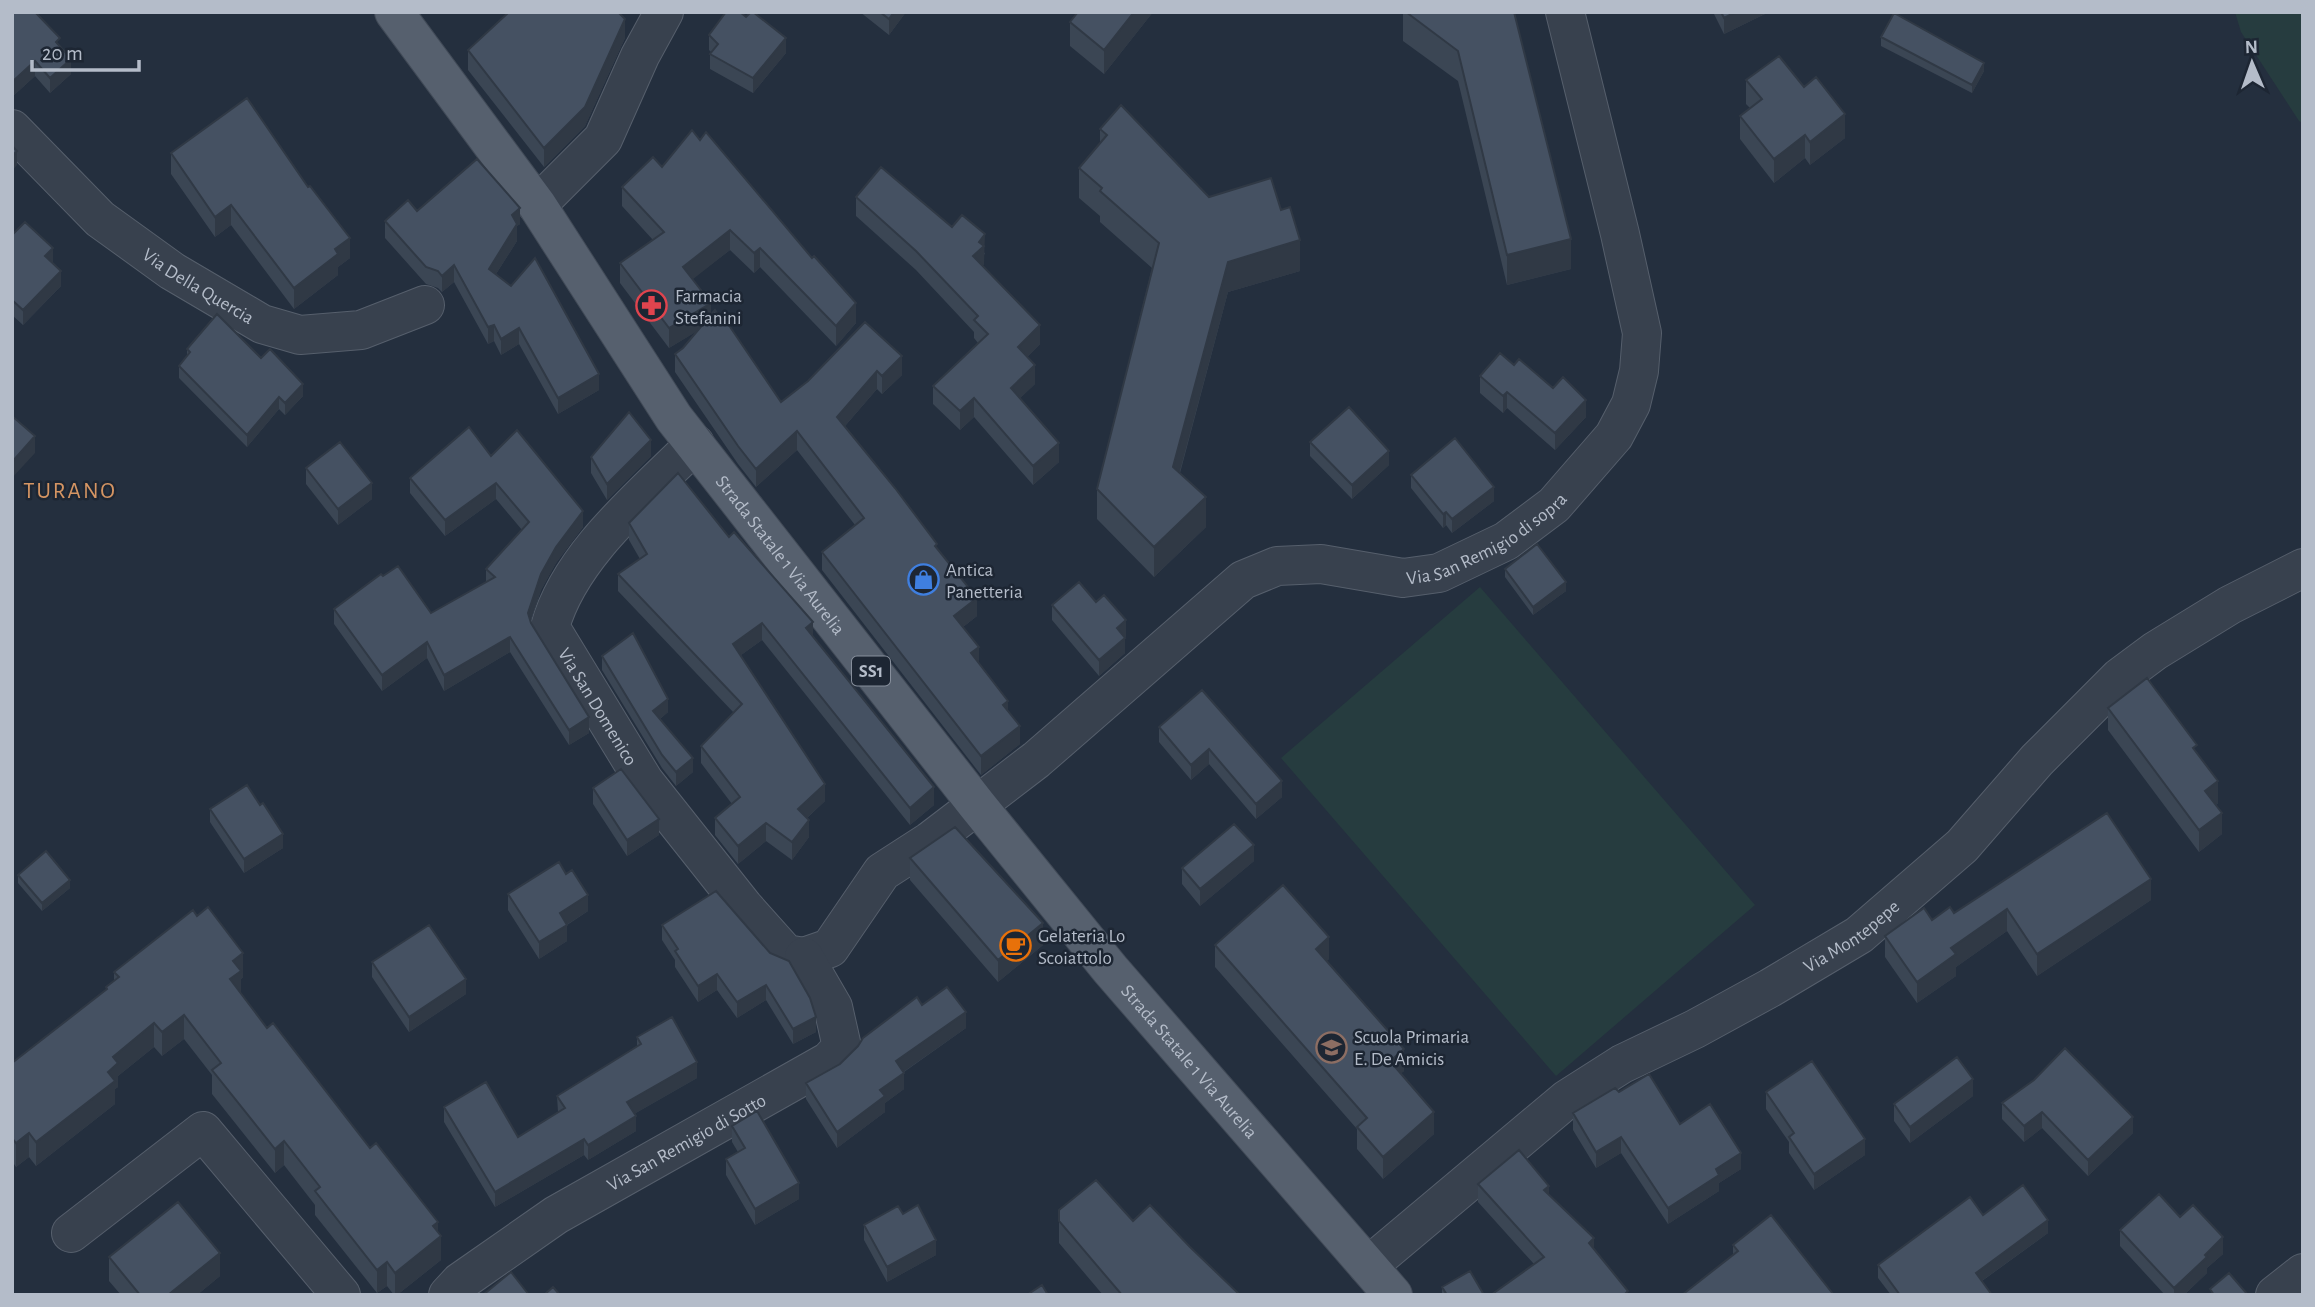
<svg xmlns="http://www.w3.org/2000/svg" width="2315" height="1307" viewBox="0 0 2315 1307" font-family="'Alegreya Sans',sans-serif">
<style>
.green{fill:#263c3f}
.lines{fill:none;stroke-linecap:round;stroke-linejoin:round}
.minor-casing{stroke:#565f6c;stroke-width:40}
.major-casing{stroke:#414a57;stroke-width:40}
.minor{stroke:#38414e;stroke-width:38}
.major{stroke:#56606e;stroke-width:38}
.wall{fill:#3b4654}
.shaded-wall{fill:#303945}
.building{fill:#455162;stroke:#303945;stroke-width:2}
.labels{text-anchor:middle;stroke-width:5;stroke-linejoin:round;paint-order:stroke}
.shield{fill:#1d2633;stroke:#878f9c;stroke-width:2}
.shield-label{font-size:18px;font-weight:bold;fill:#b4bcc9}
.street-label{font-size:19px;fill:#b4bcc9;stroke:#1d2633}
.poi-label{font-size:19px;fill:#b4bcc9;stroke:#1d2633;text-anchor:start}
.quarter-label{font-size:23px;letter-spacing:2px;fill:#d59563;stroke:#1d2633}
</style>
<rect width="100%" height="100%" fill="#242f3e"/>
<path class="green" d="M2235,12h68v111l-4,-2 -58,-89z
M1480,587l275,318 -199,171 -275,-318z"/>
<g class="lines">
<defs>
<g id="minor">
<path id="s1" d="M12,129l88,90 72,52 90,53 38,11 61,-5 64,-25"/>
<path d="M537,205l66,-66 37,-83 24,-44"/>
<path id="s2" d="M695,444c-52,52 -125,111 -145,183l94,154 100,126 42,47 18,3"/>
<path id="s3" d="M804,957l26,-9 52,-76 48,-31 106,-81 207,-180 34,-14 44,-2 82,14 36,-5 67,-32 48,-36 60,-69 17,-32 8,-33 3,-38 -22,-99 -55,-222"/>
<path d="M71,1233l132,-102 138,164"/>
<path id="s4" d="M1368,1266l199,-167 55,-35 73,-35 75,-41 89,-53 103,-89 75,-86 83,-83 35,-26 75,-46 73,-37"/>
<path id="s5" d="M448,1295l12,-13 96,-67 273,-154 13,-14 -9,-40 -29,-50"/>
<path d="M2275,1295l28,-22"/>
</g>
<g id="major">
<path id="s6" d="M394,12l143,193 137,213 303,387 133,164 283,326"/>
</g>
</defs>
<use href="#minor" class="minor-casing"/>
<use href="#major" class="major-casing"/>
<use href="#minor" class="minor"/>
<use href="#major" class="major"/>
</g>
<path class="wall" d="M12,12l48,34 11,28 -21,19 -15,-17 -23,21z
M860,12h46l-17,23z
M1153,12l-49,62 -34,-28v-24z
M1403,12h111l57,257 -64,16 -49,-204 -55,-40z
M1713,12h56l-45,22z
M746,17l40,36 -33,40 -43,-24v-15l1,-2 -2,-2v-15z
M1881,37l103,34 -12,22 -91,-47z
M625,38l-40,88 -41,41 -76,-97v-20z
M1746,80l99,58 -35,27 -5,-7 -31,25 -34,-44v-23l10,-8 -4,-4z
M1100,129l109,68 91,74 -72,21 -48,181 26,54 -52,50 -57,-58v-30l55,-221 -52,-46v-6l-21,-18v-30l21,-24z
M171,153l179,105 -12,9v8l-44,34 -63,-84 -16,12 -44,-63z
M662,167l194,156 -20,23 -76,-79 -6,6 -24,-23 -38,29 19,36 70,87 27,-21 57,-59 37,53 -20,19 -5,-5 -32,37 92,123 40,67 -14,11 16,36 29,48 12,33 -39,31 -159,-205v-18l33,-27 -58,-75 -41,37 -18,-23 -63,-92v-18l8,-6 14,-17 -28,17 -49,-65v-20l33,-23 -31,-34v-19z
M856,197l129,56 -1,2v9l-2,2 58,78 -13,13 8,27 -15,14 39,64 -26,23 -59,-68 -14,13 -27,-26v-18l45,-43 -4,-5v-6l-58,-62 -60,-54z
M385,221l135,3 -3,2v15l-21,33 103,116 -41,24 -39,-70 -18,11 -7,-14 -6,3 -34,-62 -12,10 -4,-4 -12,-4 -41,-46z
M12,233l40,30 9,23 -38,39 -11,-10z
M187,349l74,9 42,38 -18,19 -6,-6 -32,38 -68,-69v-12l8,-9z
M1514,365l72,52 -31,33 -48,-42 -4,5 -23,-20v-17z
M1310,442l79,23 -37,34 -42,-43z
M491,456l92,71 -27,36 -15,27 -10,31 58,112 -20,12 -59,-93 -66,39 -17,-33 -45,33 -48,-67v-15l49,-33 48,37 55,-31v-13l36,-39 -26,-31 -51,37 -35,-43v-15z
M651,456l-44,44 -16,-27v-16z
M306,468l66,31 -34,26 -32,-41z
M1411,475l83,26 -42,32 -6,-8 -3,3 -32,-40z
M629,523l100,14 84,99 121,169 -24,20 -148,-185 -21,15 84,146 -18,17 2,19 -17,23 -26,-19 -28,23 -23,-29v-17l17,-14 -31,-41v-17l33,-33 -116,-122v-17l22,-15 -11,-19z
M1505,569l61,22 -33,24 -28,-38z
M1052,605l74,31 -1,1v16l-26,23 -47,-56z
M602,656l66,56 -8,7 33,53 -17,14 -14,-18 -60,-98z
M1202,690l80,107 -26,22 -47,-55 -18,16 -32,-38v-15z
M2108,708l89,44 21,51 -2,2 6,29 -23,18 -91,-122z
M593,788l66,47 -32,21 -34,-52z
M210,809l73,39 -39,25 -34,-51z
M910,858l133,87 -45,37 -88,-102z
M1254,861l-54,45 -18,-22v-16z
M18,875l52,13 -28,23 -24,-28z
M716,891l100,141 -23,12 -27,-44 -29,18 -20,-28 -19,12 -23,-35v-7l-13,-20v-15z
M508,894l80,17 -21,14v16l-28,18 -31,-49z
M2151,900l-114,76 -30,-45 -51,36v9l-39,27 -32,-46v-21l69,-23z
M1215,945l114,14 -3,2 78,110 -3,2 33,61 -51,45 -26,-30v-20l-142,-162z
M372,962l94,32 -57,38 -37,-55z
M114,972l129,5 -2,2v15l26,34 103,120 68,85 3,27 -44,35h-3l-7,-9 -10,7 -62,-78v-10l-31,-40 -9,8 -63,-79v-19l-28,-36 -22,17 -8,-9 -36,29v11l-3,2v15l-79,62 -7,-9 -13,10 -4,-6v-98l94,-73v-3l8,-6z
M922,1005l44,23 -62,44v17l-19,14v9l-48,36 -31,-49v-16l34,-19z
M637,1037l60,41 -63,36 2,17 -48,29 -4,-5 -89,52 -51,-85v-15l74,30 40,-25 -1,-16 80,-49z
M1766,1092l99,63 -51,35 -25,-37v-11l-23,-33z
M1973,1096l-63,47 -16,-22v-17z
M2002,1103l131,30 -45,43 -46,-48 -18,14 -22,-23z
M1573,1113l107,11 61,45 -22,14v8l-51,33 -47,-71 -25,15 -23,-38z
M732,1126l67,73 -44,26 -29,-50v-16l12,-7 -6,-10z
M1478,1184l71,11 45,54 34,46 -94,-31 -56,-62z
M1059,1210l74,11 57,26 50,48h-137l-44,-52z
M903,1214l33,41 -49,27 -23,-42v-15z
M1983,1215l65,18 -66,48 10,14h-101l-13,-17v-13z
M2180,1217l43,37 -16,14v5l-23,22h-19l-45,-49v-16z
M1733,1245l100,50 -100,-40z
M109,1257l111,19 -23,19h-76l-12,-14z
M1442,1287l42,8h-42z"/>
<path class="shaded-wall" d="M894,12h12l-17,23v-16z
M1134,12h19l-49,62v-24z
M1736,12h33l-45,22v-16z
M625,19v19l-40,88 -41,41v-19z
M786,38v15l-33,40v-15z
M71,59v15l-21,19v-15z
M35,61v15l-23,21v-15z
M1984,63v8l-12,22v-8z
M1845,114v24l-35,27v-23z
M1805,135v23l-31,25v-24z
M17,151v14l-5,6v-15z
M231,205v20l-16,12v-20z
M520,208v16l-3,2v15l-28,44v-16l23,-54z
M730,230v20l-47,37v-20z
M985,234l-1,30 -11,11v-19l6,-14z
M350,238v20l-12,9v8l-44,34v-21l41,-39z
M1571,239v30l-64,16v-30z
M1300,240v31l-72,21 -55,205v-30l55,-205z
M53,248v15l-8,-7z
M760,248v19l-6,6v-20z
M454,265v17l-12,10v-16z
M61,271v15l-38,39v-15z
M711,303v20l-42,25v-20z
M856,303v20l-20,23v-20z
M494,325v16l-6,3v-17z
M1040,325v19l-22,22v-19z
M519,328v16l-18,11v-16z
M902,356v19l-20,19v-18z
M1035,365v19l-24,23v-19z
M877,371v18l-40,46v-18z
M599,374v16l-41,24v-16z
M303,384v12l-18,19v-12z
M1507,392v16l-4,5v-17z
M279,397v12l-32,38v-12z
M974,398v19l-14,13v-19z
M1586,400v17l-31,33v-17z
M797,431v19l-41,37v-18z
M35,436v17l-23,25v-16z
M651,440v16l-44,44v-16z
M1059,443v19l-26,23v-19z
M1389,451v14l-37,34v-14z
M372,483v16l-34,26v-16z
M496,483v16l-51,37v-16z
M1494,487v14l-42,32v-14z
M1206,497v30l-52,50v-30z
M583,511v16l-27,36 -15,27 -13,38v-15l13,-39 15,-27z
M1446,512v13l-3,3v-14z
M1566,582v9l-33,24v-8z
M977,598v18l-23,18v-18z
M1126,620v16l-9,8v-16z
M813,622v18l-7,-12z
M762,623v17l-29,21v-17z
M510,637v15l-66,39v-16z
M1125,638v15l-26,23v-16z
M427,642v16l-45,33v-16z
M979,647v18l-8,-12z
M668,699v13l-15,13v-14z
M1008,701v18l-5,-14z
M589,717v16l-20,12v-15z
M1020,726v18l-39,31v-19z
M1209,749v15l-18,16v-15z
M693,758v14l-17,14v-14z
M1282,781v16l-26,22v-15z
M2218,781v22l-13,10v-22z
M825,784v17l-27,25v-17z
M934,787v18l-24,20v-17z
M2222,813v21l-23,18v-22z
M659,819v16l-32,21v-16z
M809,820v17l-17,23v-18z
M766,823v18l-28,23v-18z
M283,834v14l-39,25v-14z
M1254,845v16l-54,45v-17z
M2151,879v21l-114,76v-22z
M70,880v8l-28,23v-8z
M588,895v16l-28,18v-16z
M2007,909v22l-51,36v9l-39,27v-21l34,-34z
M1043,923v22l-45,37v-22z
M567,925v16l-28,18v-17z
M1329,937v22l-13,12v-22z
M243,953v24l-2,2v15l-11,-15 3,-18z
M717,974v16l-19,12v-16z
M466,979v15l-57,38v-15z
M766,985v15l-29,18v-16z
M966,1012v16l-70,49v-16z
M184,1015v24l-22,17v-24z
M816,1017v15l-23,12v-15z
M154,1023v24l-36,29v11l-3,2v15l-79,62v-24l72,-70 5,-15z
M1404,1049v22l-14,12v-22z
M697,1062v16l-70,40v-16z
M904,1073v16l-19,14v9l-48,36v-16l43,-42z
M1973,1079v17l-63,47v-16z
M1434,1112v22l-51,45v-22z
M2042,1112v16l-18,14v-16z
M636,1116v15l-48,29v-15z
M2133,1117v16l-45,43v-16z
M29,1133v24l-13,10v-24z
M1621,1137v16l-25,15v-16z
M584,1139v16l-89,52v-15z
M1865,1139v16l-51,35v-16z
M284,1141v24l-9,8v-24z
M1741,1153v16l-22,14v8l-51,33v-16l48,-39z
M799,1183v16l-44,26v-16z
M1549,1186v18l-5,-14z
M2048,1220v13l-72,52v-12z
M438,1222v16l3,-2v24l-44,35h-2v-22l38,-47z
M2223,1237v17l-16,14v5l-23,22h-10v-7l31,-33z
M1594,1238v19l-5,-14z
M936,1240v15l-49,27v-15z
M220,1253v23l-23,19h-29z
M387,1262v24l-10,7v-23z"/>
<path class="building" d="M12,12h23l25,26 -4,4 15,17 -21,19 -15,-17 -23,21z
M509,12h109l7,7 -40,88 -41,41 -76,-98z
M726,12h14l6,5 5,-5h2l33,26 -33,40 -43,-24 8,-10 -9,-9z
M880,12h14l-5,7z
M1078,12h56l-30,38 -34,-28z
M1406,12h108l57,227 -64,16 -49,-204z
M1721,12h15l-12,6z
M1894,13l90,50 -12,22 -91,-48z
M1779,56l25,31 12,-10 29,37 -35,28 -5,-7 -31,24 -34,-43 22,-17 -16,-19z
M247,98l61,89 2,-1 40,52 -15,11 3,5 -44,34 -63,-83 -16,12 -44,-64z
M1121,105l88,92 62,-19 10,32 9,-3 10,33 -72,22 -55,205 33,30 -52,50 -57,-58 62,-246 -59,-52 2,-3 -23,-20 28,-33 -7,-6z
M692,130l8,10 6,-8 106,126 2,-2 42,47 -20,23 -76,-78 -6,5 -24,-23 -47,37 28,36 -42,25 -49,-65 44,-31 -42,-45 31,-30 9,10z
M12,146l5,5 -5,5z
M477,159l43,49 -8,7 5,9 -28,45 22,17 24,-28 64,116 -41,24 -39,-70 -18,11 -7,-14 -6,2 -34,-62 -12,11 -4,-5 -12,-4 -41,-46 23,-21 9,11z
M881,167l71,60 10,-12 23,19 -6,8 5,4 -11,10 67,69 -22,22 17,18 -24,23 48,55 -26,23 -59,-68 -14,13 -27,-25 55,-52 -14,-14 4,-4 -62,-65 -60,-54z
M25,222l28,26 -8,8 16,15 -38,39 -11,-10v-67l1,1z
M715,310l7,10 2,-2 57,84 27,-21 57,-59 37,34 -20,20 -5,-5 -40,46 58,71 42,56 -2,2 42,52 -23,18 25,31 -8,6 37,48 -5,4 17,21 -39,30 -159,-204 42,-34 -67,-87 -41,38 -18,-23 -63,-92 8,-6z
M217,314l44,44 9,-9 33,35 -18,19 -6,-6 -32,38 -68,-69 11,-14 -3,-3z
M1500,353l14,12 5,-6 34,29 10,-11 23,23 -31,33 -48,-41 -4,4 -23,-20z
M1349,407l40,44 -37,34 -42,-43z
M629,412l22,28 -44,44 -16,-27z
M12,416l23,20 -23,26z
M469,427l22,29 26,-26 66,81 -27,36 -15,27 -13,39 3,10 58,94 -20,13 -59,-93 -66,38 -17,-33 -45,33 -48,-66 47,-35 2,2 15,-10 33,47 64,-36 -9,-8 43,-47 -33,-39 -51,37 -35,-42z
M1455,438l39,49 -42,32 -6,-7 -3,2 -32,-39z
M340,442l32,41 -34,26 -32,-41z
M678,473l51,64 5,-5 79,90 -7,6 128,159 -24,21 -148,-185 -29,21 92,140 -27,25 11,11 -17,22 -26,-19 -28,23 -23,-28 25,-21 -39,-51 41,-42 -124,-130 29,-20 -18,-31z
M1537,544l29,38 -33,25 -28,-38z
M1079,582l17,20 8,-7 22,25 -9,8 8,10 -26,22 -47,-55z
M633,633l35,66 -15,12 40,47 -17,14 -14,-17 -60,-99z
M2147,678l50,67 -4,3 25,33 -13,10 17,22 -23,17 -91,-122z
M1202,690l80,91 -26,23 -47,-55 -18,16 -32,-38z
M621,769l38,50 -32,21 -34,-52z
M247,785l13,20 3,-2 20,31 -39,25 -34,-50z
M2107,813l44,66 -114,75 -30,-45 -56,39 5,6 -39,28 -32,-46 39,-28 8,12 18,-13 4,6z
M1234,824l20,21 -54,44 -18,-21z
M955,827l88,96 -45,37 -88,-102z
M46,851l24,29 -28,23 -24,-28z
M559,862l7,12 6,-4 16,25 -28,18 7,12 -28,17 -31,-48z
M1283,885l46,52 -13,12 88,100 -14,12 44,51 -51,45 -26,-30 10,-9 -152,-173z
M716,891l54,62 19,8 21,37 6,19 -23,12 -27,-44 -29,17 -20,-28 -19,12 -23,-35 3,-2 -16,-24z
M208,907l35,46 -10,8 8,10 -11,8 37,49 6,-5 97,125 6,-5 62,79 -5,4 8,10 -46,37 -8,-11 -10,8 -62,-79 5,-4 -36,-46 -9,8 -63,-79 9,-7 -37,-48 -22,17 -8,-9 -41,34 5,6 -10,9 7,9 -79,61 -7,-9 -13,10 -4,-5v-75l95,-74 -1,-2 13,-10 -5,-5 79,-62 4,6z
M429,925l37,54 -57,38 -37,-55z
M947,987l19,25 -70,49 8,12 -24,17 5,6 -48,36 -31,-49 34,-19 18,-18 5,-8 54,-41 5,8z
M672,1017l25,45 -70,40 9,14 -48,29 -4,-6 -89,53 -51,-85 42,-25 32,55 47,-29 -8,-12 84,-52 -4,-7z
M2065,1048l68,69 -45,43 -46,-48 -18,14 -22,-23 32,-23z
M1957,1057l16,22 -63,48 -16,-23z
M1812,1061l53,78 -51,35 -25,-37 5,-4 -28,-41z
M1649,1074l31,50 30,-20 31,49 -25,16 3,6 -51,33 -47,-71 -25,15 -23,-39 42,-25 4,4z
M757,1111l42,72 -44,26 -29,-50 19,-11 -13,-22z
M1519,1150l30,36 -5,4 50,48 -5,5 39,48 -4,4h-133l53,-38 -66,-73z
M1096,1180l37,41 17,-16 40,42 50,48h-118l-63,-74v-11z
M2023,1185l25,35 -72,53 16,22h-92l-22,-30 92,-68 13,18z
M2159,1194l21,23 13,-12 30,32 -18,18 2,2 -33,31 -54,-58z
M178,1202l42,51 -52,42h-28l-31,-38z
M918,1205l18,35 -49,27 -23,-42 34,-19 5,8z
M1771,1215l62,79 -151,1 56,-44 -5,-6z
M1470,1271l14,24h-37l-5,-8z
M511,1272l18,23h-46z
M2229,1273l19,22h-34l-4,-6z
M1042,1285l6,10h-21z
M553,1287l7,8h-16z"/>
<defs>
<symbol id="pharmacy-ring" viewBox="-11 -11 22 22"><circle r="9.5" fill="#1d2633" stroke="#e0444e" stroke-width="1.5"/><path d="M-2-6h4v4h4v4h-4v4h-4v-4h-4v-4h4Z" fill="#e0444e"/></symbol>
<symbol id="shop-ring" viewBox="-11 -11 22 22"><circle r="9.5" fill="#1d2633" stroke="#3f7fe0" stroke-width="1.5"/><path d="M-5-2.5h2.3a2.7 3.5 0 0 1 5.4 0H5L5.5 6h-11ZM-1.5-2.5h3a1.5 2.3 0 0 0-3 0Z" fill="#3f7fe0"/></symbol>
<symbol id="cafe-ring" viewBox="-11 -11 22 22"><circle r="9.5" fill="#1d2633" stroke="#e8710a" stroke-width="1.5"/><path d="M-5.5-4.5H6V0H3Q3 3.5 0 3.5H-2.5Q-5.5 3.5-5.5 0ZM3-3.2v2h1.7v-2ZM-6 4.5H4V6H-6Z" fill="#e8710a"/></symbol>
<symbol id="school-ring" viewBox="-11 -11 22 22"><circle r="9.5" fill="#1d2633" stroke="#8d6e63" stroke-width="1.5"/><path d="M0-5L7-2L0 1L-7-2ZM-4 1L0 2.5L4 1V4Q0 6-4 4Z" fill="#8d6e63"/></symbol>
</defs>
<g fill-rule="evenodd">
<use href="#pharmacy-ring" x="634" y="288" width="35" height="35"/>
<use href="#shop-ring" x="906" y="562" width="35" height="35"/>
<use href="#cafe-ring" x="998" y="928" width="35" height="35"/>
<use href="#school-ring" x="1314" y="1030" width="35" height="35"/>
</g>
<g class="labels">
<rect class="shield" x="852" y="656.5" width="38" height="29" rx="5"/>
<g class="shield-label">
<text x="871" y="677">SS1</text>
</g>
<g class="street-label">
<text dy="7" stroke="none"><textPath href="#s1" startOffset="245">Via Della Quercia</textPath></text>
<text dy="7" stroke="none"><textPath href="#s3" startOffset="842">Via San Remigio di sopra</textPath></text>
<text dy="7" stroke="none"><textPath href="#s6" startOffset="667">Strada Statale 1 Via Aurelia</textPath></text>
<text dy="7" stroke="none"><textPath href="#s2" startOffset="329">Via San Domenico</textPath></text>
<text dy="7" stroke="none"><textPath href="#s4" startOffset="588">Via Montepepe</textPath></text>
<text dy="7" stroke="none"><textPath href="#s6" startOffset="1318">Strada Statale 1 Via Aurelia</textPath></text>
<text dy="7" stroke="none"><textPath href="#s5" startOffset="284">Via San Remigio di Sotto</textPath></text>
</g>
<g class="poi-label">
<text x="675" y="302">Farmacia<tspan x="675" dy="22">Stefanini</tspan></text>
<text x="946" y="576">Antica<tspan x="946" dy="22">Panetteria</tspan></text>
<text x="1038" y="942">Gelateria Lo<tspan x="1038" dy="22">Scoiattolo</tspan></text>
<text x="1354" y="1043">Scuola Primaria<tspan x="1354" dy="22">E. De Amicis</tspan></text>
</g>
<g class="quarter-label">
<text x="70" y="498">TURANO</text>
</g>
</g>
<rect width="2315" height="1307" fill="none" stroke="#b4bcc9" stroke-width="28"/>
<g transform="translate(2252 63) rotate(358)" stroke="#1d2633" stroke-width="5" paint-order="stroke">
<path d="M0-5L12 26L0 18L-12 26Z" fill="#b4bcc9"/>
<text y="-10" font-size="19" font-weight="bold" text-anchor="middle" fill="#b4bcc9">N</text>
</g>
<path d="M32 60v10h107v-10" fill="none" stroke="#b4bcc9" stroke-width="3.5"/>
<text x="42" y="60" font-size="21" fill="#b4bcc9" stroke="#1d2633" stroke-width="5" paint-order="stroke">20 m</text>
</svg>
